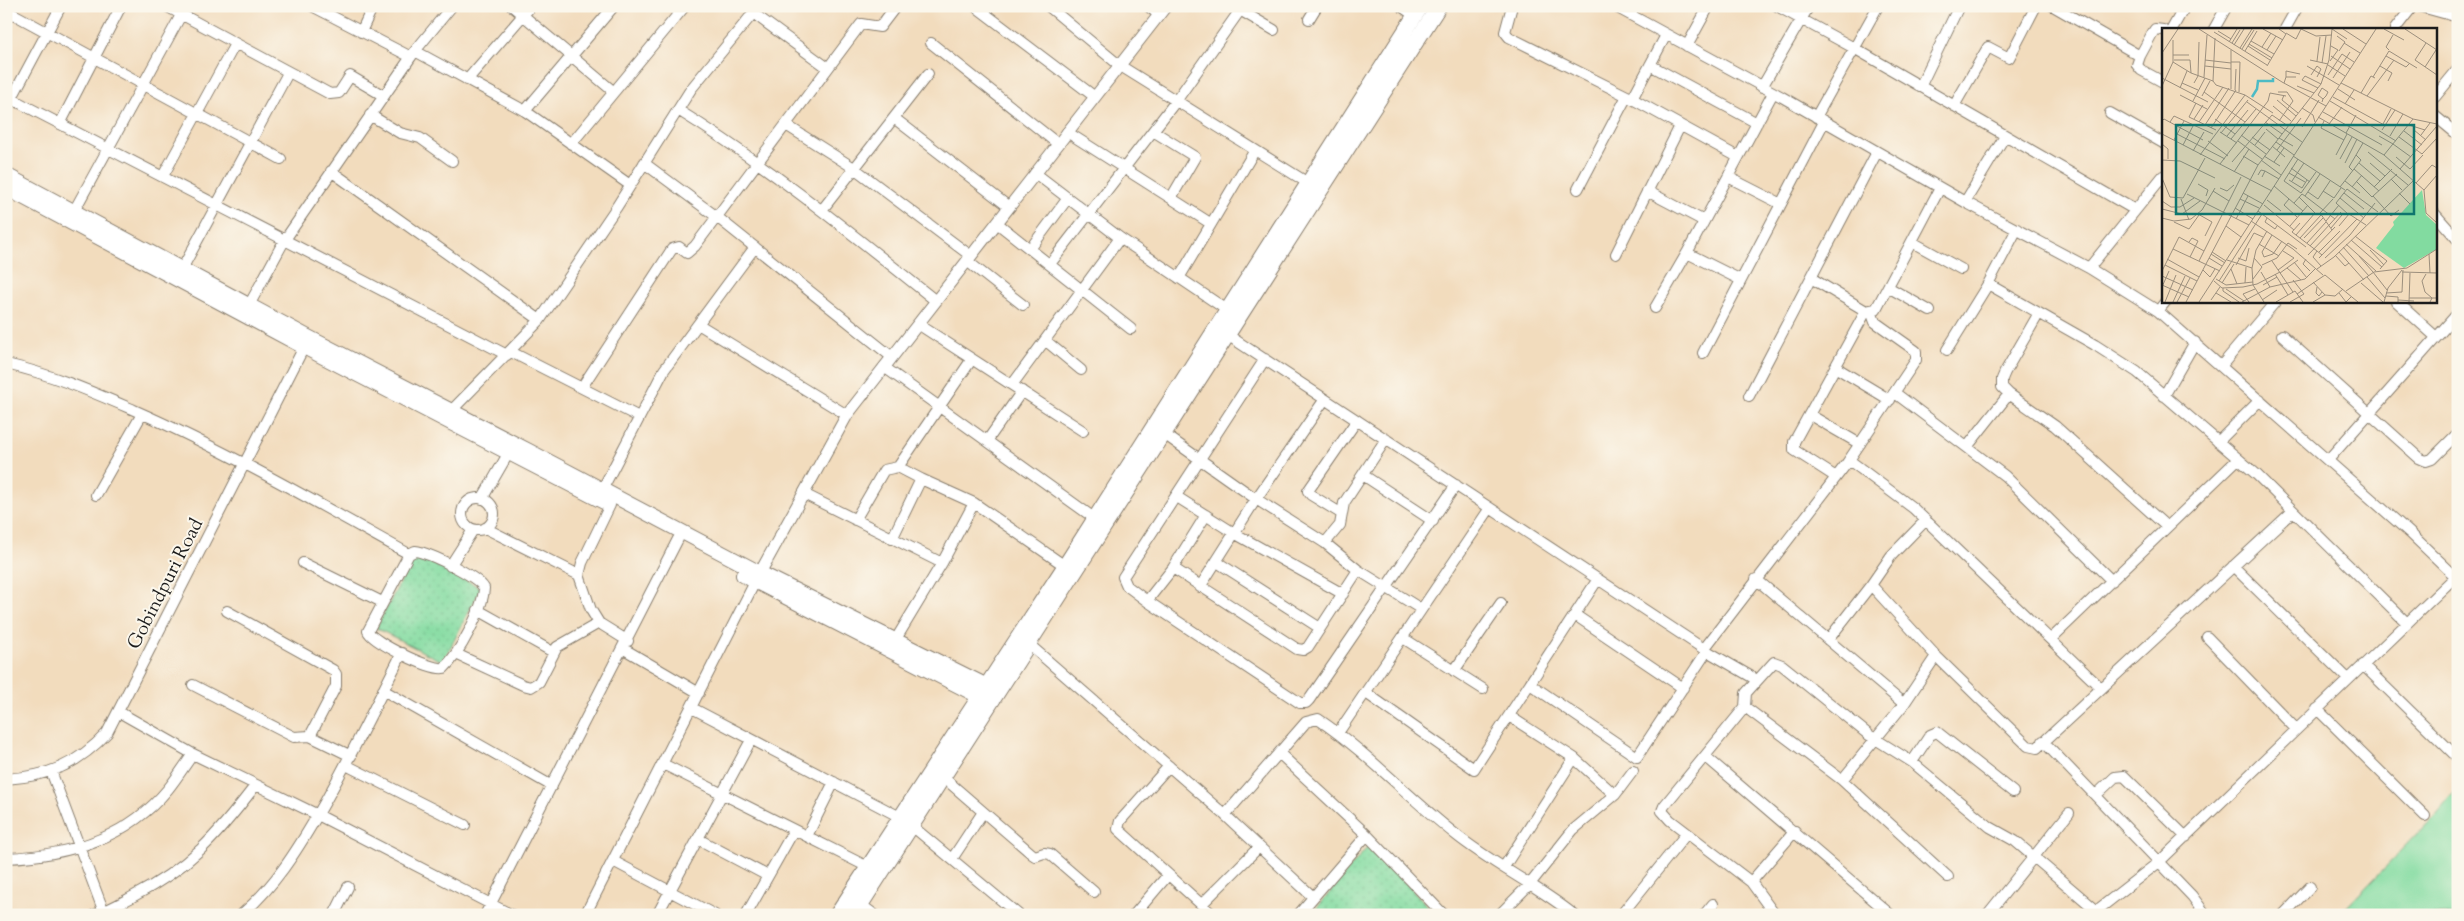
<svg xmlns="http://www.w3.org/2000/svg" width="2464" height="921" viewBox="0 0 2464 921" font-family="'Sorts Mill Goudy',serif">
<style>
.grass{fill:#82dba0;stroke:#4f7c5e}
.park{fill:url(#park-dots);stroke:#4f7c5e}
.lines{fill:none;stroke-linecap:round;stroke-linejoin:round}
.minor-casing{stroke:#877c6c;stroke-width:12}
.tertiary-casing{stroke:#877c6c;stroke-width:13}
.secondary-casing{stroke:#877c6c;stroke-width:16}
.primary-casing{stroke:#877c6c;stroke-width:17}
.minor{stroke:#fff;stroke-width:10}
.tertiary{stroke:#fff;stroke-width:11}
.secondary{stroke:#fff;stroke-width:14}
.primary{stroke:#fff;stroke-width:15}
.labels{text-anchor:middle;stroke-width:4;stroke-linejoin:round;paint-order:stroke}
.street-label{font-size:19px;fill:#1c1c1c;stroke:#fbf7ec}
.inset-river{fill:none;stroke:#4dbbc5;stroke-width:2.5}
.inset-road{fill:none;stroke:#9c8f7d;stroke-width:1}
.view{fill:#0f766e;fill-opacity:0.15;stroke:#0f766e;stroke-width:2.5}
.inset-edge{fill:none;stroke:#1c1c1c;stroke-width:2.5}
</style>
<defs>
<pattern id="park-dots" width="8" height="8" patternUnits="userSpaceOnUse" patternTransform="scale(1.25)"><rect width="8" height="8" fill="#82dba0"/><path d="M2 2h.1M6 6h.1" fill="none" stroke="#70bb89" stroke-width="1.8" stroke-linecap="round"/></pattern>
</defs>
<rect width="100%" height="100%" fill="#fbf7ec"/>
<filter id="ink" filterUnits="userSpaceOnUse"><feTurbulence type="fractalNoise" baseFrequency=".02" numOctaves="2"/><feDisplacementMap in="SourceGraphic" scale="10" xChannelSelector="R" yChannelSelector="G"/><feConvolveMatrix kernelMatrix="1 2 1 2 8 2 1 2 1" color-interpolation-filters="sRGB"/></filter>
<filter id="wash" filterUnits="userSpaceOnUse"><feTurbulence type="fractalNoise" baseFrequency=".0096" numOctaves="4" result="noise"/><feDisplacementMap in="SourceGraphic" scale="20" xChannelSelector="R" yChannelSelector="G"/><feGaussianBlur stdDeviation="1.12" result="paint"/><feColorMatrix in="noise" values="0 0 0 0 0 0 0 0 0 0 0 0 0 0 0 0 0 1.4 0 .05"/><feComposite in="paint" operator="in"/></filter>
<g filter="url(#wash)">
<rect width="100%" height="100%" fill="#f2dcbd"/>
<path class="grass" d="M2458,788v127h-119l97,-100z"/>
<path class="park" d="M415,554l66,34 -38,74 -67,-34z
M1370,844l66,71h-125z"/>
</g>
<g filter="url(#ink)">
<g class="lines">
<defs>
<path id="minor" d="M166,6l164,88 9,-1 11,-17 34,20
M312,6l99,51
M512,6l102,86
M975,6l120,91
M1048,6l71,59 189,118
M1148,6l11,9
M1233,6l41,24
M1401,6l14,10
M1512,6l-7,26 4,5 118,59 111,61
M1614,6l168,91 183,105 124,66 69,43 252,222 48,46
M1777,6l77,42 281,162
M2053,6l87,50
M2170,6l12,6
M2418,6l40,11
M6,10l275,149
M753,13l75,55
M1309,19l8,-13
M2172,29l13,-23
M2214,29l13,-23
M2285,29l13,-23
M2395,29l18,-23
M2163,30l-8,-1 -2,3 -13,24 -3,9 4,5 22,12
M361,32l12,-26
M931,43l127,101
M1687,46l22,-40
M415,51l110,60 105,74
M1650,65l107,58
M467,80l64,-74
M1762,87l47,-81
M1920,87l39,-81
M2435,97l23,-28
M12,99l495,256
M1632,99l34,-64
M1954,106l34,-59 21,11 27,-52
M6,109l55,-103
M678,110c91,56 174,124 258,191
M525,111l89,-105
M2110,113l53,30
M370,115l30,18 20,5 32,23
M2435,116l23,19
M1816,117l62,-111
M894,118l115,89
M60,124l61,-118
M786,125l68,43 117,88
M1153,131l42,26 -24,41
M1067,132l143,91
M571,144l114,-138
M644,163l73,54 175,140
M331,171l209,149
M1035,173l85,65 107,72
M163,176l72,-132
M1728,177l53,27
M1578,189l49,-93
M1647,191l57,30
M1965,202l40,-66
M822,210l106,-136
M74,211l107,-196
M2435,214l23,26
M997,223l134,106
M1912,242l49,27
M1030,249l38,-51
M1687,253l54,27
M1616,254l64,-128
M967,261l56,44
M1050,264l126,-163 67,-95
M2089,268l74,-92
M182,269l106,-196
M1179,278l76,-128
M1811,278l55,33
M1988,284l107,61 42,27 119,102 151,149
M1888,287l42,24
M2396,301l40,36
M1655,308l32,-55 86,-160
M247,309l37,-68 131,-190 37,-45
M2158,311l8,-10
M2039,313l-34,59 -3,7v8l7,7 46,32 112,101
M698,324l149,91
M918,324l165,107
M1223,332l484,319 50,29
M2282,335l137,123 7,3 6,-2 26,-26
M1046,341l35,29
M1947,350l41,-66 29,-55
M511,352l128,65
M1703,353l121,-231
M1265,359l-142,218 4,9 20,15 153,102h6l3,-3 147,-215
M6,364c45,10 86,28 128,46 95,42 185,94 275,144
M2222,365l54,-64
M884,367l210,151
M1835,367l55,33
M1012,385l108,-147
M582,387l90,-138 7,-2 8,6 8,-7 166,-222 19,3 16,-21
M1895,393l110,83 107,105
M1749,396l128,-244
M2164,396l31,-54
M451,411l89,-91 76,-112 75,-119 68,-83
M1810,415l50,29
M1164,434l92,65 69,44 33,27 63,39
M987,441l35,-50
M2218,442l42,-42
M1967,447l42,-53
M1849,460l64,48 188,180
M2328,460l130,-147
M898,467l74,-108
M1363,475l70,46
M1836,477l-42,-27v-8l72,-131 10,-2 64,-121
M921,479l53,24 91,63
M602,490l62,-120 91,-123
M804,494l138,69
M96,495l46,-81
M1177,497l57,36 109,61
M462 514a16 16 0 1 1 32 0a16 16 0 1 1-32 0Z
M482,499l26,-45
M610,505l-28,58 -3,12 12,35 8,13 29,18
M1342,514l-31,-19 -3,-4 49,-71
M855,520l29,-50 14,-3 23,12 -29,60
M485,528l94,47
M1325,543l15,-18 4,-22 42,-64
M415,551c15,2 62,25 69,37 -1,22 -25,66 -40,80 -12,3 -72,-26 -76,-37l41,-77z
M1217,562l103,66
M303,563l79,39
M450,566l23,-36
M2233,566l115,113
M1173,568l124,81 6,1 5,-3 50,-77
M1756,579l148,125
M1871,585l65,71 92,90 9,2 256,-237
M1200,587l56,-88 69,-100
M1147,601l26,-33 33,-53
M478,610l75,42
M227,611l106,59 3,4v12l-26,50
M1575,615l108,73
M2207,637l89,92
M1403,638l80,51
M896,639l46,-76 32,-60
M2051,639l187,-180
M1024,640l201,175 88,82
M1828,640l43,-55 20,-29 35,-36
M624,649l75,44
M1704,649l143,-186 69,-103v-9l-41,-29 -4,-11
M456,654l67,31 8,2 8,-5 18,-35 42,-24
M2363,665l95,93
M1454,671l47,-68
M1530,684l107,73 70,-106
M193,685l101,52 16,-1 41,20
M383,690l169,96
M1366,693l108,76 124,-190
M1745,707l97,73 106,97
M692,708l208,109
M2317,709l108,107
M119,712l74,42 125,61 194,100
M1509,716l65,42 41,37
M1338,733l152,-225
M2043,741l149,155 14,19
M1279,753l88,82 77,80
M1705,756l186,159
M1912,762l18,-27 7,-3 76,60
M663,764l205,103
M346,765l119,60
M1169,766l-49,55 -2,8 95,86
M51,771l54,144
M944,778l88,76 3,2 9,-3 6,1 44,38
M6,779c43,-3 71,-14 101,-46l197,-386
M1842,780l62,-76 32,-48
M2096,795l19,-18 9,-1 62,61
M1225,815l81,-93 12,-3c50,34 90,78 137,115 37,30 82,51 119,81
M912,826l107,89
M807,836l27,-54
M698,839l70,37
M6,858c61,-2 122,-20 162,-69 9,-11 17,-24 25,-35
M952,859l31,-47
M613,861l102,54
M1504,867l70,-109
M1751,882l44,-51
M856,901l19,14
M1202,904l57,-57
M94,915c13,-4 25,-11 38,-18 58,-30 84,-60 123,-111
M241,915c33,-28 55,-63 76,-99 31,-53 57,-108 85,-163
M334,915l14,-28
M485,915l193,-376
M585,915l170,-333
M657,915l94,-175
M746,915l48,-85
M1134,915l34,-40
M1298,915l69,-80
M1499,915l31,-31 43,-54 42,-35 18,-24
M1621,915l66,-82
M1704,915l9,-11
M1775,915l-24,-33 -81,-62 -8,-9 2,-5 81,-99 1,-14 28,-31 8,3 87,70 43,27 78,65 25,14 81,69
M1987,915l82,-102
M2091,915l68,-53 296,-285
M2283,915l27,-28"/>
<path id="tertiary" d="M756,580l91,-165 319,-409"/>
<path id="secondary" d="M6,175l302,162 221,114 231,122 237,118
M6,188l298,159 300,155
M743,575l247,127"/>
<path id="primary" d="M837,915l228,-349 356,-560
M854,915l585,-909"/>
</defs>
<use href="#minor" class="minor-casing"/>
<use href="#tertiary" class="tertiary-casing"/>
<use href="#secondary" class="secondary-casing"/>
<use href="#primary" class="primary-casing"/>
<use href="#minor" class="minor"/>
<use href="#tertiary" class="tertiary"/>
<use href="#secondary" class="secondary"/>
<use href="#primary" class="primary"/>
</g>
</g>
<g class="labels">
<g class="street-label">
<text transform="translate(164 583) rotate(-63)" y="7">Gobindpuri Road</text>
</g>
</g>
<g transform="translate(2162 28)">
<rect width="275" height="275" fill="#f2dcbd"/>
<path d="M260,162l4,25 11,10v24l-33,19 -28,-20 18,-23 -1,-3z" fill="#82dba0"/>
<path class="inset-river" d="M90,69l5,-8 1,-8h15v-3"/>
<path class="inset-road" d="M37,1l83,53 44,24M101,1l20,11M170,1l15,10M181,1l23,15M222,1l20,11M243,1l32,21M56,3l13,8M52,4l53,33M124,5l10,6 5,-10 15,7 16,-1M175,8l8,6 -6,9M11,12v22l18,11 22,8 3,4 29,10 28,18M89,13l23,13M67,14l8,-13M70,15l8,-13M182,15l16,10M264,15l-11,17 22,15M87,16l23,14M72,17l10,-16M86,18l22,14M100,19l9,-14M78,20l12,-19M80,21l12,-19M105,22l9,-14M227,22l-3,-3 7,-12M83,23l12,-20M0,25l16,-24M11,27h16M169,28l19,13M224,28l20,11 4,-4M12,32h16l1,13M43,32l26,3M148,32l18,4M155,33l3,-24M168,33l8,-11 -7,-4M69,34h9l-1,30M160,35l4,-27M166,37l17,11M43,38l26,3M105,38l19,-32 -7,-5M145,38l32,19M218,38l12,7 -4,8M263,39l11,-17M149,47l6,-9 4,3 -4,8M166,47l14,-21 12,8M42,49l3,-42M124,49v-6l14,3M211,49l16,-26 28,17M0,50l46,24M171,50l17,-26M51,53l2,-43M20,55l16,7M32,55l4,-7 1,-34M122,55l2,-6h10M179,55l72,36 24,5M0,58l11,-24M135,58l17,7M18,60l7,-17M156,60l-16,-8 3,-4 16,8M69,61v-39M176,61l17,11M73,62l1,-21M42,64l41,30M116,64h9l6,9 -14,20M199,65l10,-17 4,2M18,67l27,14M122,67l-2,5 16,13M40,68l8,-15M205,68l27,-36M171,69l53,29M115,72l19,16M31,73l12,-23M168,73l66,40M85,74l55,40M160,74l1,-3 3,-3 2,-4 -6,-4 -4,7 5,4M34,75l-7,14 27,13M183,76l9,-14M111,78l18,15M140,80l11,7 2,7M161,84l59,33M156,89l66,38 40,35M32,91l9,-14M53,91l20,15M0,93l2,-2 39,21M162,93l-3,7 23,12M8,94l4,-6 39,18M37,94l24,-35M103,94l17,12M167,96l13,-17M221,96l8,-15M43,97l24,-37M247,97l16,5M140,99l17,-27M49,100l25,-38M104,101l12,10M220,102l13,-20M252,102l12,10M242,103l18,14M58,104l17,11M59,105l27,-33M184,105l10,-18M0,106l110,57M15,106l48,25M79,107l25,19M259,107l9,-12M65,108l21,-26M217,108l14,8M228,108l13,-22M90,109l18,13M237,109l23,17 15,-16M117,110l14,8M69,111l25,-30M12,112l10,-19M46,113l20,15M76,113l24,18M114,114l18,13M0,116l6,5v10M231,116l18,13M21,117l10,-19M93,117l10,-13M110,118l13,11M115,122l24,-32M31,123l11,-19M206,124l40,33M38,127l45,-60M174,127l11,-21M222,127l29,-36M81,128l15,9M102,128l16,10M131,128l52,34M234,129l14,12 13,-14M136,131l-14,22 17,12 15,-21M178,131l12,-22M0,132l18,1 35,17M99,132l20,15M70,134l40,-47 16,11M112,134l10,-14M183,135l12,-24M197,135l21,18M208,135l15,13M58,136l48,-63 2,-8 16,3M129,140l19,14M192,141l25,22M238,141l37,-43M103,143l14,8M191,143l-4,-4 14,-24M72,144l15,-23M127,145l16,9M96,147l3,-5 4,1 -3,6M275,147l-13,15 2,23 11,10M0,150l8,19 13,1 22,-40M229,151l11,11M127,152l13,8 5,-8M130,153l12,-18M183,153l15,12M194,153l16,16 25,-23M254,155l16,-18 5,3M36,156l10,6 -2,6M112,158l29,25M178,159l21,-27 -5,-5M190,159l10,-12M212,159l18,-18M58,160l7,3 7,-6M51,163l16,10M161,163l11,7 7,-10M146,164l10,7 12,-18M81,165l20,11M182,165l20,16M237,165l11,11M25,166l62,31M143,168l30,23M211,168l18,20 8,-6M178,170l24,20M19,171l8,21M78,171l19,9M127,171l-5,6 13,12M105,172l14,11M0,173l9,6h9l14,-9M132,175l8,-9 3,2 15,-22M102,177l30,25M73,180l18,11M0,181l20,5 18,-13M96,183l48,36M36,186l14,8 -7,14M187,187l-13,-12 11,-14 31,23M0,190l12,3 17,-2 11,-9 13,-22M105,190l-2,4 10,7 2,-3M74,191l12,-23M89,193l42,28 30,26M164,193l13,-16M12,194l15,7 10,-14M138,195l-8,9 25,19M64,198l15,11M128,198l18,-21M177,198l10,-12 17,11M169,200l11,-13M170,202l-12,-17 13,-14M110,207l-10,17 2,5 9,-3 9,-13M134,207l19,-22 -16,-16M193,208l32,25 -7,8M138,210l21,-23M142,210l19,-20M189,212l31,27M27,214l3,-4 6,3 -8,16M145,215l19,-21M97,216l20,12M184,216l30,27M148,218l31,-34M181,219l26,29M11,221l47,22M208,222l14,15M50,224l14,9M157,224l21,-21M177,224l25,28M49,226l14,9M267,226l1,19M146,227l27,-28M173,227l10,11 4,-3M197,228l14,16M47,230l13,8M76,230l8,3 3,-13M157,230l38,-39M163,230l25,-23 25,-32M5,231l32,18M144,231l-3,5 7,7M65,232l25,8M37,233l42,-84M110,233l21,31M132,234l13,16M3,237l32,16M74,237l18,-32 9,4M100,237l15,-7 11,-15 9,6M159,238l-8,-9 4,-6 5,4M125,240l14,12M69,241l6,15M155,241l17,-12 79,-76M41,242l7,7 5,-8M116,242l16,-12 -11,-7M0,243l17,-34 25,14M99,244l9,15M211,244l14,18M240,244l35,1M118,245l18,-13M113,246l13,21M264,246l-4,7 3,11 7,6 -2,4M0,248l31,14M205,249l18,21M54,251l10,6 27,-3M91,251l9,-12 -8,-9M52,253l8,7 21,-1 14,-3 23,-12M57,253l43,-67M151,254l12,13M60,255l12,-19M83,255l1,-16M199,255l22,19M0,257l27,12M101,257l14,-8M0,259l7,-16M155,259l-1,6 3,3 3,-4M61,260v3l16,11M64,261l18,12M184,263l28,-19 33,-4 30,-19M54,265l15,9M177,265l7,9 5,-5M224,265l16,-1 1,-22M135,266l28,-19 33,27M224,268l12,1v5M247,270h28M49,272l9,-13M100,272l15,-10M236,272l16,1M3,274l11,-27M11,274l12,-26M15,274l13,-24M24,274l72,-137 63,-81 8,-24 3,-31M37,274l177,-273M80,274l28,-15 35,-8 11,-11M87,274l-6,-8 12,-5M102,274l-11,-17 -1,-17 4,-18 11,-19M114,274l19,-11 8,11M128,274l14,-8 -11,-14M151,274l12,-7 10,1 8,-7M222,274l4,-14 14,-18M247,274l1,-29"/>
<path class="view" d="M14,97h238v89h-238z"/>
<rect width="275" height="275" class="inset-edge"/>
</g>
<rect width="2464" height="921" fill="none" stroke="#fbf7ec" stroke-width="25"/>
</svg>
